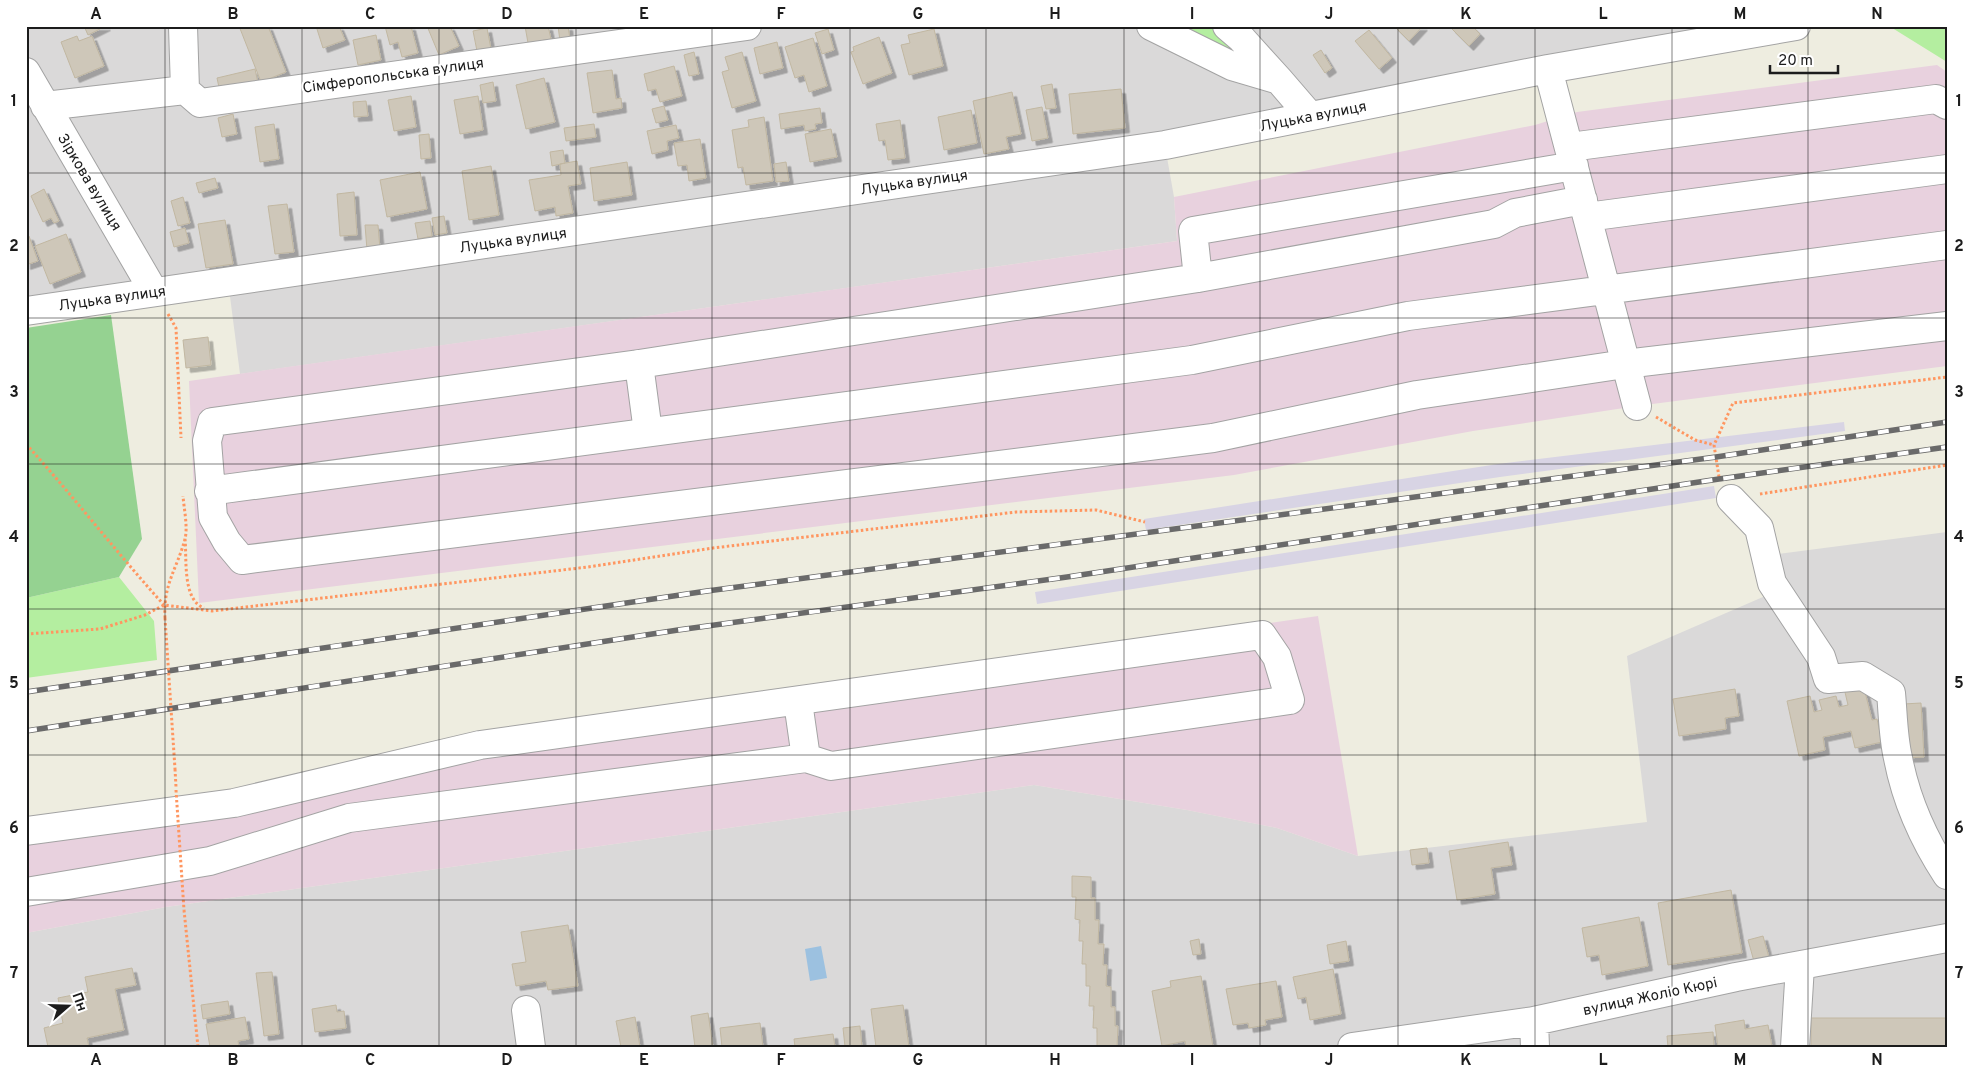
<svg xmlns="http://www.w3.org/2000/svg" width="1973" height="1073" viewBox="0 0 1973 1073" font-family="Overpass,sans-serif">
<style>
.residential{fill:#dad9d9}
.industrial{fill:#e8d1de}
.grass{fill:#b4eea0}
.forest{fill:#95d291}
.plaza{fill:#d8d4e4}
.water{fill:#9cc1e0}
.building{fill:#cec7b9;stroke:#c1b7a1;filter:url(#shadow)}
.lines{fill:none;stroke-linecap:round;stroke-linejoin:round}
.minor-casing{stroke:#a3a3a3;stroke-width:30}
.path{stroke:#ff9660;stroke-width:3;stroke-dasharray:2.5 2.5;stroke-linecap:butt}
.minor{stroke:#fff;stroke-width:28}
.rail-casing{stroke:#6a6a6a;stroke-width:5.5}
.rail{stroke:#fff;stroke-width:4;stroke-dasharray:11;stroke-linecap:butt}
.path-bridge{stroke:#ff9660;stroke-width:3;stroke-dasharray:2.5 2.5;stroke-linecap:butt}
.grid{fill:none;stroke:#1c1c1c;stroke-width:1;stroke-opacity:0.55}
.labels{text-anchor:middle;stroke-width:4;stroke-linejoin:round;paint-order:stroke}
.street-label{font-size:15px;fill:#1c1c1c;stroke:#fff}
.neatline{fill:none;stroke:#1c1c1c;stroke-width:2}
.grid-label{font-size:16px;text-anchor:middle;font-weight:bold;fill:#1c1c1c}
</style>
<defs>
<filter id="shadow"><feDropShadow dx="4.5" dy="4.5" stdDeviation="0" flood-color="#0004"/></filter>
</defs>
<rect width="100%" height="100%" fill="#eeede0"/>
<path class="residential" d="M26,26h1770l-631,120 9,51 3,44 -937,133 -12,-93 -202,30z
M1947,532v515h-1921v-114l140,-26 868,-122 153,25 90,18 81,28 289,-34 -20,-166 152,-66 -8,-35z"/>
<path class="industrial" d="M1937,65l10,7v294l-310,40 -164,25 -239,44 -1035,128 -10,-222 988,-140 -3,-44 361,-72 42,-13z
M1318,616l40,240 -81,-28 -90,-18 -153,-25 -868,122 -140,26v-110l217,-30 238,-54z"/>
<path class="grass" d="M1167,26h53l43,43z
M1889,26h58v36z
M119,577l35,44 3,39 -131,18v-80z"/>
<path class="forest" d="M111,315l31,224 -23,38 -93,21v-270z"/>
<path class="plaza" d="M1844,422l1,9 -345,46 -354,53 -2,-11 354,-55z
M1714,486l2,12 -679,106 -2,-12z"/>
<path class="water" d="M821,946l6,32 -17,3 -5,-32z"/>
<path class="building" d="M84,26h22l-18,9z
M239,26h29l18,46 -25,10z
M316,26h23l6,14 -22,8z
M385,26h26l7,27 -16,4 -4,-15 -8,3z
M427,26h23l9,20 -20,9z
M525,26h23l3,13 -23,4z
M558,26h10l2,13 -10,2z
M1394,26h29l-14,15z
M1452,26h20l8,8 -11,12 -18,-18z
M487,28l4,21 -14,2 -4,-20z
M828,29l6,21 -12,4 -7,-21z
M934,29l9,37 -34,9 -8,-30 9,-2 -2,-8z
M1369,30l23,28 -13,11 -24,-28z
M376,35l5,25 -23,5 -5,-25z
M77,36l2,5 13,-5 12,30 -29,12 -14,-36z
M879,37l13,36 -29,11 -12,-32 3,-1 -1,-4z
M813,38l14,48 -18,6 -5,-17 -9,3 -10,-31z
M777,42l6,26 -23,6 -6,-26z
M1321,50l11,18 -7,5 -12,-18z
M694,52l5,22 -10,2 -5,-21z
M742,52l14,49 -24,7 -10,-36 7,-2 -4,-13z
M674,66l8,30 -22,6 -4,-13 -8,2 -4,-17z
M255,69l3,14 -38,9 -3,-14z
M612,70l4,29 5,-1 1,10 -29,5 -6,-40z
M544,78l11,44 -29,7 -10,-44z
M493,82l3,19 -13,2 -3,-18z
M1052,84l4,24 -10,1 -5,-23z
M1121,89l4,39 -52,6 -4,-40z
M1012,92l9,42 -15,3 3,12 -25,5 -11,-53z
M411,96l5,31 -22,4 -6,-31z
M478,96l5,34 -23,4 -6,-34z
M366,101l2,15 -14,1 -1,-15z
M664,106l4,14 -12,3 -4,-14z
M1042,107l6,31 -16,3 -6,-31z
M820,108l2,15 -7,1 1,5 -11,2 -1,-6 -23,4 -2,-15z
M971,110l6,33 -33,7 -6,-33z
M233,114l4,20 -15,3 -4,-19z
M764,117l9,64 -27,4 -3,-18 -5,1 -6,-38 17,-3 -1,-7z
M900,120l5,38 -17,2 -3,-20 -6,1 -3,-17z
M274,124l5,35 -19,3 -5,-35z
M594,124l2,13 -30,4 -2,-13z
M676,125l3,13 -12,3 1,9 -16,4 -5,-23z
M831,129l6,28 -27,5 -5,-28z
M429,134l2,24 -10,1 -2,-24z
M700,139l6,39 -17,3 -2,-16 -9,1 -4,-23z
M563,150l2,13 -13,3 -2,-14z
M577,161l4,23 -13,2 5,27 -17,3 -1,-9 -20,4 -6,-31 32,-5 -1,-11z
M627,162l5,33 -38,6 -4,-33z
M786,162l3,19 -13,1 -2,-18z
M491,166l8,49 -30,5 -7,-49z
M420,172l7,37 -40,8 -7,-37z
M215,178l3,10 -19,5 -3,-10z
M44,189l15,32 -5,2 -3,-5 -8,4 -12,-26z
M354,192l3,43 -17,1 -3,-42z
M183,197l7,26 -12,3 -7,-25z
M287,204l7,48 -19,2 -7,-48z
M444,216l3,17 -12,2 -3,-17z
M225,220l8,44 -27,4 -8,-44z
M430,221l2,15 -14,3 -3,-16z
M365,225h13l2,24 -13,1z
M185,228l4,15 -15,4 -4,-15z
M66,234l15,38 -31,12 -15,-38z
M26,236h3l9,25 -12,4z
M208,337l3,28 -25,3 -3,-28z
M1863,684l9,36 5,-1 5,23 -27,6 -4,-17 -28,6 2,13 -26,6 -12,-55 23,-5 4,16 8,-2 -3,-10 17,-4 3,11 9,-2 -4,-17z
M1735,689l4,27 -14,2 1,11 -47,7 -6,-37z
M1921,703l3,54 -18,1 -3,-54z
M1508,842l4,23 -21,3 4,26 -38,6 -8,-49z
M1427,848l2,15 -17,2 -2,-15z
M1072,876l19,1v21h4v22h4l-1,24h6l-1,21h4l-1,21 5,1v20h4v19h3l-1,21h-20v-19h-4l1,-22h-5l1,-20h-4v-22h-4l1,-23h-4l1,-21 -5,-1 1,-22h-4z
M1731,890l11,63 -74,12 -10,-62z
M1639,917l9,49 -46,9 -3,-20 -12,2 -5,-29z
M568,925l10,61 -30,4 -2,-9 -30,5 -4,-22 14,-2 -5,-30z
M1763,936l7,25 -15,4 -7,-25z
M1199,939l2,15 -8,1 -3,-14z
M1346,941l3,20 -19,3 -3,-19z
M132,968l4,17 -21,4 9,41 -37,8 2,9h-41l-4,-19 19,-5 -5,-25 30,-6 -3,-15z
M1333,969l8,45 -31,6 -4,-23 -8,2 -5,-22z
M272,972l7,62 -15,2 -8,-63z
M1201,976l12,71h-27l-1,-6 -23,5 -10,-55 19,-4 -1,-6z
M1276,981l6,36 -17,3 1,5 -17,3 -1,-5 -15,2 -7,-36z
M228,1001l2,13 -27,5 -2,-14z
M336,1005l1,7 7,-1 2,17 -31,4 -3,-23z
M903,1005l6,42h-33l-5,-38z
M708,1013l5,34h-18l-4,-31z
M245,1017l4,22 -11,2 1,6h-29l-4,-23z
M635,1017l5,30h-19l-5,-26z
M1811,1018h136v29h-136z
M1744,1020l1,9 23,-4 4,22h-54l-3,-22z
M760,1023l3,24h-41l-2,-19z
M860,1026l2,21h-17l-2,-19z
M1713,1032l1,15h-46l-1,-11z
M833,1034l2,13h-40l-1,-8z"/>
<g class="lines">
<defs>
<path id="minor" d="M183,26l2,64
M1151,26l81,40 47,14 31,36
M1227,26l14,12 38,42
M1548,69l89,337
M26,72l128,220
M45,106l140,-16 15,13 547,-77
M1570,147l366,-48 11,6
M1583,200l-68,13 -21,11 -296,54 -559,86 -427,58 -5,19 6,76 14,25 15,18 971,-122 204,-43 208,-31 322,-38
M1587,217l360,-48
M1198,278l-5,-47 381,-65
M26,311l1139,-166 383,-76 248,-43
M639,364l9,68
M209,491l983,-131 216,-44 539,-71
M1731,499l28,29 13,55 49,74 7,22 35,-3 28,17c2,21 2,44 7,65 8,42 26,82 49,117
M798,702l8,56
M26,831l208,-28 246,-58 782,-110 15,22 13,43 -459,66 -25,-8 -457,60 -139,43 -184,31
M526,1010l5,37
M1534,1021l1,26
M1352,1047l182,-26 202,-44 211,-39
M1795,1047l5,-81"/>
</defs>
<use href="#minor" class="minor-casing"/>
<path class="path" d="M168,314l8,14 5,110
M1656,417l39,23 19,5
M26,444c48,53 91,109 138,161
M1719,477l-5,-32 19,-42 214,-26
M1760,494l187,-29
M185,539c2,19 -3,61 19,69
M165,618c-2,-34 12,-49 20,-79 3,-12 -1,-30 -2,-43
M26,634l74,-5 45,-14 19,-10 48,6 376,-44 125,-19 303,-36 80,-2 49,12
M175,769l1,18
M184,910l14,137"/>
<use href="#minor" class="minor"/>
<defs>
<path id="rail" d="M26,692l681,-101 1009,-134 231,-35
M26,731l652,-101 389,-53 652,-98 228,-32"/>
</defs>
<use href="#rail" class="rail-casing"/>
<use href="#rail" class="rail"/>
<path class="path-bridge" d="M165,618l10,151
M176,790l8,120"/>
</g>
<path class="grid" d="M165,26v1021M302,26v1021M439,26v1021M576,26v1021M712,26v1021M850,26v1021M986,26v1021M1124,26v1021M1260,26v1021M1398,26v1021M1535,26v1021M1672,26v1021M1808,26v1021M26,173h1921M26,318h1921M26,464h1921M26,609h1921M26,755h1921M26,900h1921"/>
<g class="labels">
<g class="street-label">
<text transform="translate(393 75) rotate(-8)" y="5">Сімферопольська вулиця</text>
<text transform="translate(1313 116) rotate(-11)" y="5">Луцька вулиця</text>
<text transform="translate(90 182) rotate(59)" y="5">Зіркова вулиця</text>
<text transform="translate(914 182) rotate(-8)" y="5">Луцька вулиця</text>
<text transform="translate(513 240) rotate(-8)" y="5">Луцька вулиця</text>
<text transform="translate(112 298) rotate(-8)" y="5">Луцька вулиця</text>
<text transform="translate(1650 996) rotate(-12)" y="5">вулиця Жоліо Кюрі</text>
</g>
</g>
<rect width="1973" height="1073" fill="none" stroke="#ffffff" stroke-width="55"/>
<g transform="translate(68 1006) rotate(70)" stroke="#ffffff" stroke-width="4" paint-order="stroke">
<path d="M0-4L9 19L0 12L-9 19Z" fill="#1c1c1c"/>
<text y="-8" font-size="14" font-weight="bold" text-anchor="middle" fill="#1c1c1c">Пн</text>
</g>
<path d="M1770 65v8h68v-8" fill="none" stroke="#1c1c1c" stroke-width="2.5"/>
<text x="1778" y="65" font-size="15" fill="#1c1c1c" stroke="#ffffff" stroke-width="4" paint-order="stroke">20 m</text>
<rect x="28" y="28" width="1918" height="1018" class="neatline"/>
<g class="grid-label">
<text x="96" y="19">A</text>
<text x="233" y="19">B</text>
<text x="370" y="19">C</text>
<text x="507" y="19">D</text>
<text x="644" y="19">E</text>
<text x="781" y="19">F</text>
<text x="918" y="19">G</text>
<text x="1055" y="19">H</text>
<text x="1192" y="19">I</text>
<text x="1329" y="19">J</text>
<text x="1466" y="19">K</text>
<text x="1603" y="19">L</text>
<text x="1740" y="19">M</text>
<text x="1877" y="19">N</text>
<text x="14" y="106">1</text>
<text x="1959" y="106">1</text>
<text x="14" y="251">2</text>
<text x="1959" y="251">2</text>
<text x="14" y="397">3</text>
<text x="1959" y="397">3</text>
<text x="14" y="542">4</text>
<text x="1959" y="542">4</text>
<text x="14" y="688">5</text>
<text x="1959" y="688">5</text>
<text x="14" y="833">6</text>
<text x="1959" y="833">6</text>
<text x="14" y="978">7</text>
<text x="1959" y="978">7</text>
<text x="96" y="1065">A</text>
<text x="233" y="1065">B</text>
<text x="370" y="1065">C</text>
<text x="507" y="1065">D</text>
<text x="644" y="1065">E</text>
<text x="781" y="1065">F</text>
<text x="918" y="1065">G</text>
<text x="1055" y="1065">H</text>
<text x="1192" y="1065">I</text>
<text x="1329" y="1065">J</text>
<text x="1466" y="1065">K</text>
<text x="1603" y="1065">L</text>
<text x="1740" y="1065">M</text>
<text x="1877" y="1065">N</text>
</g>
</svg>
